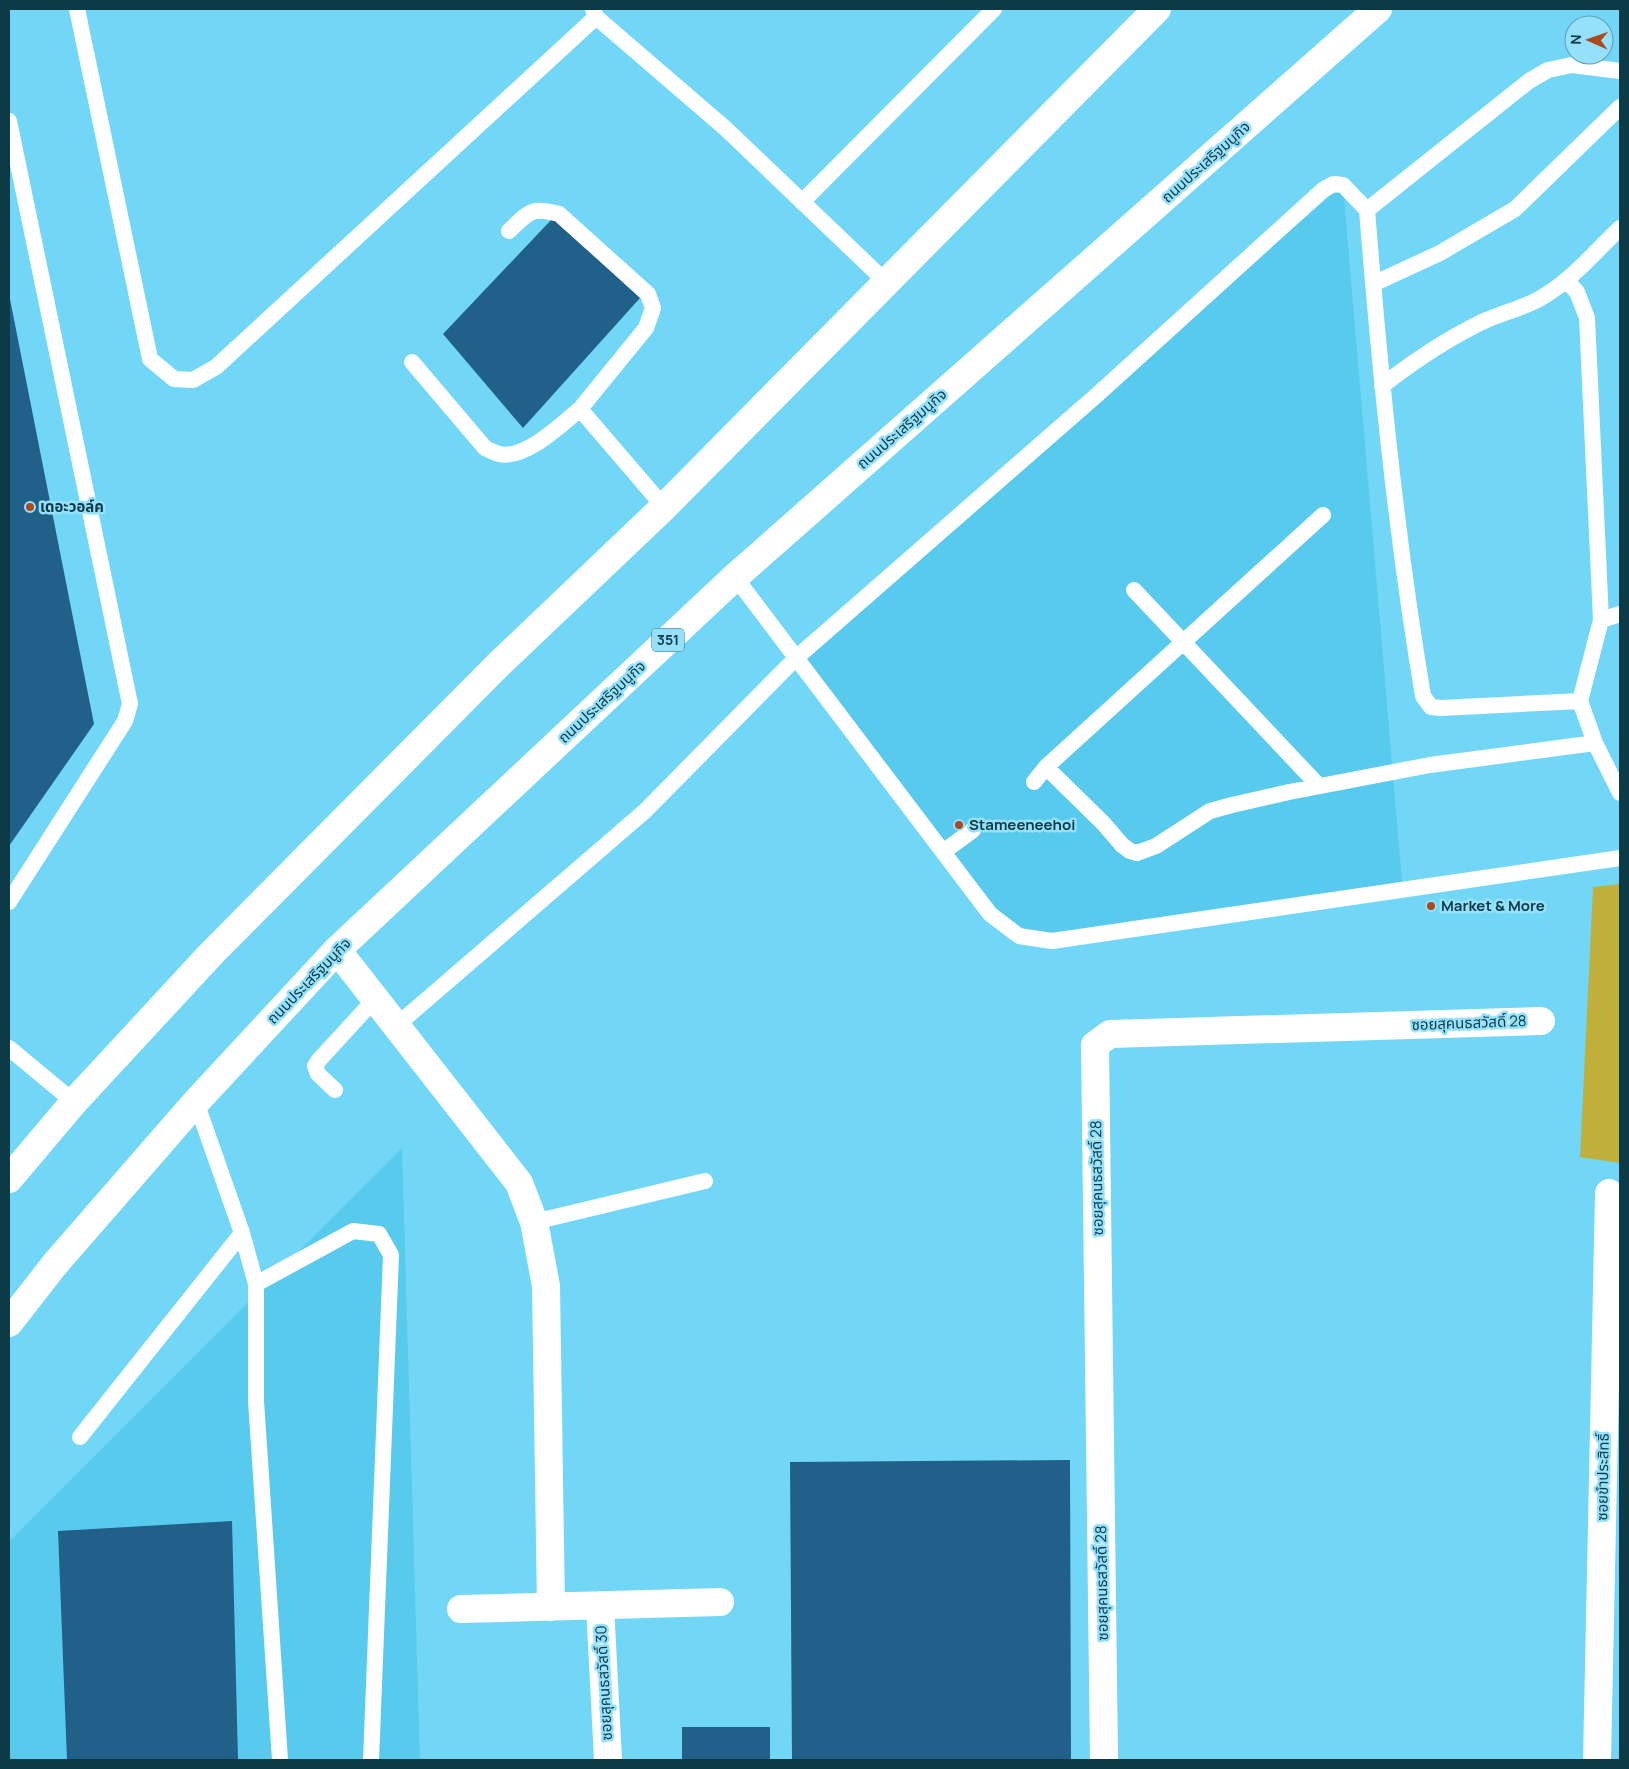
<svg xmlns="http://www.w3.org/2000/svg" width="1629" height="1769" viewBox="0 0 1629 1769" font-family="Manrope,'Noto Sans Thai',sans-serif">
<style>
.built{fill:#58caed}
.green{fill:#c0af3a}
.building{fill:#216088}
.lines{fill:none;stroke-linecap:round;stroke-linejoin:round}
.service{stroke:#fff;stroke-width:16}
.minor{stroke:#fff;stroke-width:28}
.primary{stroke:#fff;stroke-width:28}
.poi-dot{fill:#ae481e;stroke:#95e1fb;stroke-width:2}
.labels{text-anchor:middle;stroke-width:5;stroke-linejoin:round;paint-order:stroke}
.shield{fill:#95e1fb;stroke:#356c7c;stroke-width:1}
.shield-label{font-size:14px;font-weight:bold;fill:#0c3a46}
.street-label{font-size:15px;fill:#0c3a46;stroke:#95e1fb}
.poi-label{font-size:15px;font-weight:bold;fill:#0c3a46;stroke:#95e1fb;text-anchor:start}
</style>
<rect width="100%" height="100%" fill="#72d7f7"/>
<path class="built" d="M1343,185l60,708 -384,43 -223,-278z
M402,1148l18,612h-411v-218z"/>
<path class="green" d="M1620,884v279l-40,-6 13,-270z"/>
<path class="building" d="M553,218l87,80 -117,130 -80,-94z
M9,294l85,430 -85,122z
M1070,1460l1,300h-279l-2,-298z
M232,1521l6,239h-171l-9,-229z
M682,1727h88v33h-88z"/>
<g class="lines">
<path class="service" d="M77,9l73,350 24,20 19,1 23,-13 380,-350
M593,9l3,8 129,111 161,154
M1620,71l-48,-6 -24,5 -19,11 -162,129c13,163 29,325 56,486l8,11 10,1 139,-7 15,42 25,50
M9,121l121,583 -5,17 -116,181
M802,202l192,-193
M509,231c20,-19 22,-25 50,-17l89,80 5,14 -7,20 -66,81
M1566,280l11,12 10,26 14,302 19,-6
M1373,284l67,-31 75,-44 105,-102
M412,362l73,86c4,2 10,5 14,6 26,6 63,-30 81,-45l84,98
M1382,386c33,-26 63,-46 100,-64 19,-9 39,-13 57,-23 31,-17 56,-47 81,-71
M1323,515l-277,252 58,57 18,21 8,6 7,2 19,-7 54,-35 22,-6 57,-13 141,-27 165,-22
M735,577l255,337 29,22 33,5 568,-83
M1134,590l185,196
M1580,701l21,-81
M1034,782l12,-15
M943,852l30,-22
M396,1026l249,-215 151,-153 302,-264 226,-205 10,-5 9,1 24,25
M9,1048l65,54
M335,1090l-17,-16 -3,-8 4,-6 56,-61
M196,1102l46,131 14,51v117l24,359
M534,1222l171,-41
M256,1284l97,-53 26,3 12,21 -20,505
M80,1437l162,-204"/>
<path class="minor" d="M337,950l182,233 15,39 12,64 5,321
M600,1605l8,155
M461,1609l259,-7
M1104,1760l-9,-715 15,-11 431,-13
M1597,1760l12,-567"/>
<path class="primary" d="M9,1179l65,-77 137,-148 286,-288 167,-159 493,-498
M9,1323l46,-59 141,-162 141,-152 398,-373 643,-568"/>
</g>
<g class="poi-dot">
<circle cx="30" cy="507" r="5"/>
<circle cx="959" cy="825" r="5"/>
<circle cx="1431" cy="906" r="5"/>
</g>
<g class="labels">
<rect class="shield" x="652" y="628.5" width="32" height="23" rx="4"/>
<g class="shield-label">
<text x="668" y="645">351</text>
</g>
<g class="street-label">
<text transform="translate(1206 162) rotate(-42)" y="5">ถนนประเสริฐมนูกิจ</text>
<text transform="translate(902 429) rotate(-41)" y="5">ถนนประเสริฐมนูกิจ</text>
<text transform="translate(602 702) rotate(-43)" y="5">ถนนประเสริฐมนูกิจ</text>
<text transform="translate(309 981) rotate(-46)" y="5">ถนนประเสริฐมนูกิจ</text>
<text transform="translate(1469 1023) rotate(-2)" y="5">ซอยสุคนธสวัสดิ์ 28</text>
<text transform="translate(1097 1178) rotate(-91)" y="5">ซอยสุคนธสวัสดิ์ 28</text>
<text transform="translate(1603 1477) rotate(-89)" y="5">ซอยขำประสิทธิ์</text>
<text transform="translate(1102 1583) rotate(-91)" y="5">ซอยสุคนธสวัสดิ์ 28</text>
<text transform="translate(604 1683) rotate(-93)" y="5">ซอยสุคนธสวัสดิ์ 30</text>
</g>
<g class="poi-label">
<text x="40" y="512">เดอะวอล์ค</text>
<text x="969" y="830">Stameeneehoi</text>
<text x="1441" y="911">Market &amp; More</text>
</g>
</g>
<rect width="1629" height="1769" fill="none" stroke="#0c3a46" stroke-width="20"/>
<g transform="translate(1589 40) rotate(272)"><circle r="24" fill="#95e1fb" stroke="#5e9eb3"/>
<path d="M0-4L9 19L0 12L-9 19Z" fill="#ae481e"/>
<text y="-8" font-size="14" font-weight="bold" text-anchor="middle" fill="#0c3a46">N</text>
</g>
</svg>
